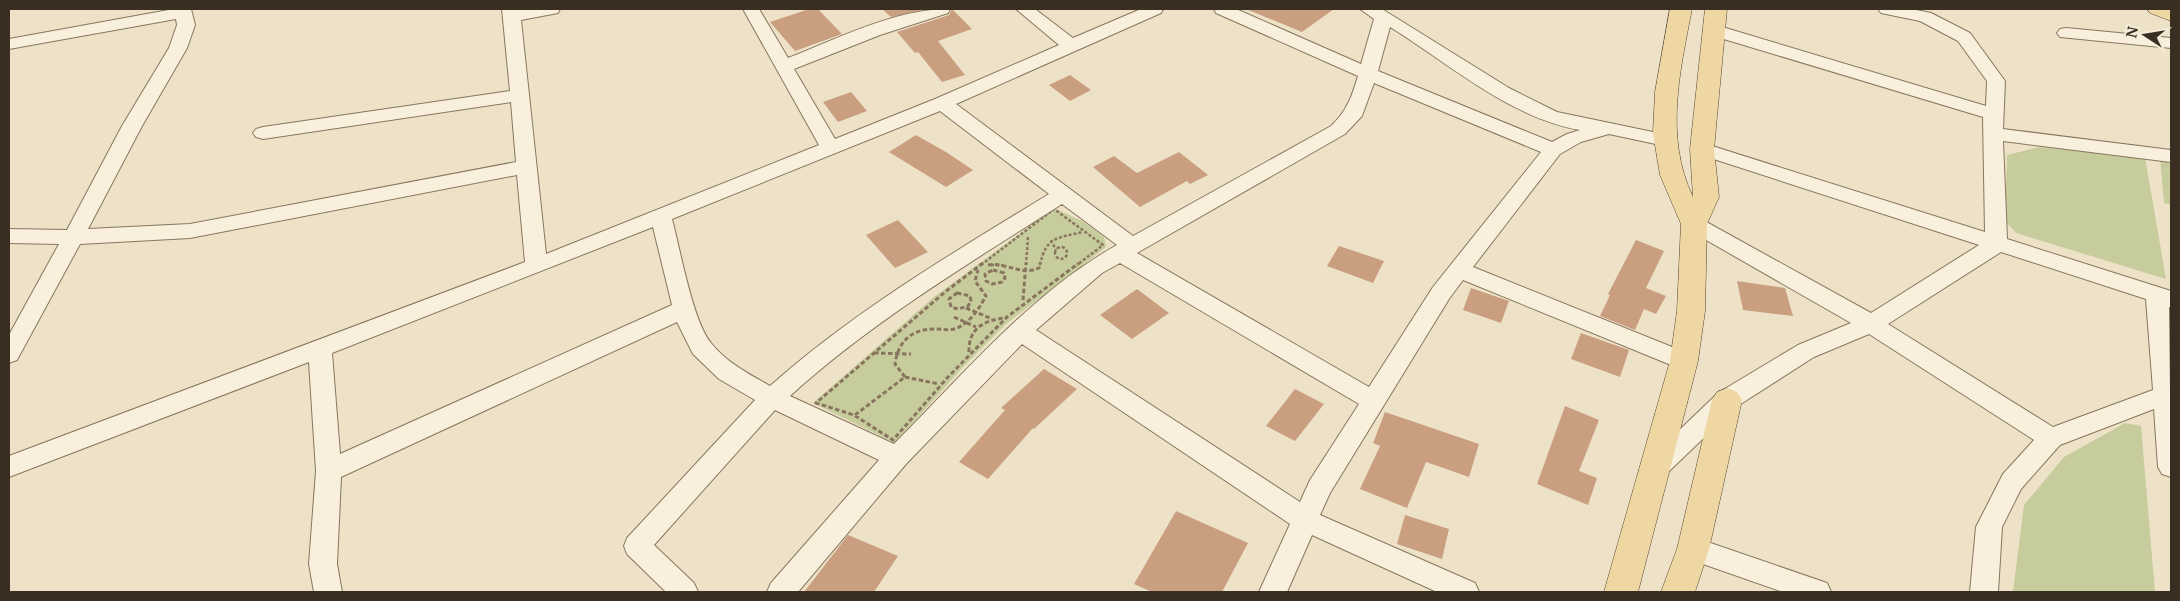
<svg xmlns="http://www.w3.org/2000/svg" width="2180" height="601" viewBox="0 0 2180 601" font-family="Merriweather,serif">
<style>
.green{fill:#c6cc9c}
.building{fill:#ca9f80}
.lines{fill:none;stroke-linecap:round;stroke-linejoin:round}
.minor-casing{stroke:#89755e;stroke-width:2}
.major-casing{stroke:#574331;stroke-width:1}
.path-far1{stroke:#89755e;stroke-width:2.5;stroke-dasharray:3 2;stroke-linecap:butt}
.path{stroke:#89755e;stroke-width:3;stroke-dasharray:4.5 2.5;stroke-linecap:butt}
.minor{fill:#f8f0dc;fill-rule:evenodd}
.major{fill:#eed7a2;fill-rule:evenodd}
</style>
<rect width="100%" height="100%" fill="#ede2c8"/>
<path class="green" d="M2039,147l106,10 21,122 -150,-46 -11,-12 2,-66z
M2160,158l11,3v44l-7,-2z
M1054,208l30,14 20,15 2,10 -100,77 -43,43 -68,76 -82,-40 121,-106z
M2125,423l16,3 14,166h-142l11,-87 40,-48z"/>
<path class="building" d="M809,9h9l24,25 -47,17 -25,-29z
M882,9h45l-36,8z
M952,9l20,20 -34,12 27,34 -23,7 -24,-30 -3,1 -18,-21 52,-17z
M1246,9h88l-32,23z
M1070,75l21,15 -21,11 -21,-16z
M851,92l16,19 -29,11 -15,-20z
M916,135l30,17 27,18 -27,17 -57,-35z
M1179,152l29,23 -18,9 -3,-3 -47,26 -47,-40 21,-11 23,17z
M898,220l30,32 -33,16 -29,-33z
M1636,240l28,11 -18,37 20,8 -10,18 -12,-5 -9,21 -35,-14 10,-21 -2,-1z
M1339,246l45,15 -11,22 -46,-17z
M1737,281l48,7 8,28 -50,-6z
M1471,288l38,13 -8,22 -38,-13z
M1137,289l32,24 -37,26 -32,-24z
M1581,333l48,17 -9,27 -49,-18z
M1044,369l33,20 -43,40 -1,-1 -45,51 -29,-17 46,-52 -4,-2z
M1295,389l29,15 -29,37 -29,-15z
M1565,406l34,14 -20,51 18,7 -9,27 -51,-21z
M1385,412l94,32 -10,33 -43,-15 -19,46 -47,-19 20,-43 -7,-3z
M1176,511l72,32 -26,49h-70l-18,-8z
M1405,515l44,14 -7,30 -45,-15z
M848,535l50,21 -24,36h-70z"/>
<g class="lines">
<defs>
<path id="minor" d="M174,9h17l4,16 -8,23 -45,78 -54,103 102,-5 326,-62 -5,-60 -248,37 -7,-2 -3,-4 3,-4 7,-2 247,-36 -8,-82h58l-2,4 -37,7 25,234 273,-109 -76,-136h16l29,49c51,-20 107,-49 162,-49l-2,4 -68,22 -86,34 41,70 100,-40 124,-54 -43,-36h19l38,29 68,-29h22l-2,4 -205,91 177,132 198,-110c16,-15 21,-30 27,-50l-142,-63 -2,-4h22l125,55 13,-45 -14,-10h22l127,79 48,24 115,24 3,4 -3,4 -7,2 -56,-12 -28,8 -21,12 -87,113 219,88 4,6 -4,6 -8,3 -8,-3 -213,-87 -14,19 -119,194 -10,22 155,68 4,9h-42l-125,-57 -25,57h-28l31,-68 -268,-180 -116,120 -108,128h-31l4,-9 108,-123 -104,-50 -121,135 40,38 4,9h-32l-39,-38 -3,-8 3,-8 128,-138 -36,-21 -26,-25 -16,-32 -336,155 -4,87 5,28h-28l-5,-28 7,-93 -7,-109 -300,115v-21l516,-194 -8,-87 -327,63 -110,6 -63,116 -8,3v-28l50,-91 -50,-1v-14l58,1 55,-104 47,-78 8,-23 -1,-6 -167,30v-10zM1390,27c60,37 118,90 190,103l-13,4 -15,8 -174,-71zM1374,83l167,69 -108,135 -64,100 -232,-134 208,-119 17,-18zM940,111l109,83c-96,59 -195,117 -279,192 -21,-12 -43,-23 -59,-43 -18,-21 -31,-94 -39,-124zM1062,204l55,41c-86,48 -154,130 -223,199l-104,-48c80,-73 181,-134 272,-192zM653,227l19,78 -332,149 -8,-101zM1120,263l239,141 -49,76 -10,22 -264,-172 66,-57z
M1878,9h33l20,4 39,20 35,48 -2,48 168,21v12l-168,-21 4,98 164,52v16h-2l2,170 -9,-3 -4,-7 -4,-58 -94,36 -39,44 -19,38 -4,65h-28l6,-65 27,-53 31,-34 -165,-106 -55,23 -78,50 -72,69 -9,3 -9,-3 -4,-7 4,-7 72,-69 80,-48 53,-22 -164,-94 -4,-5 4,-5 7,-2 7,2 170,94 108,-68 -284,-92 -3,-4 3,-4 7,-2 7,2 276,87 -2,-115 -276,-83 -3,-4 3,-4h12l267,80 1,-25 -29,-40 -38,-20 -39,-8zM2001,252l145,47 7,91 -100,37 -165,-103z
M2066,28l105,10v10l-111,-11 -3,-4 3,-4z
M1693,537l134,46 4,9h-48l-100,-35 -3,-8 3,-8z"/>
<path id="major" d="M1670,9h22c-12,62 -28,128 1,188l-3,-48 15,-140h22l-13,140 5,48 -12,27 -2,87 -7,50 -60,231h-34l66,-231 7,-50 4,-87 -21,-49 -7,-42 2,-41z
M2147,9h24v12l-21,-8z
M1727,388l10,4 5,8 -33,149 -14,43h-34l16,-43 35,-149 5,-8z"/>
</defs>
<use href="#minor" class="minor-casing"/>
<use href="#major" class="major-casing"/>
<path class="path-far1" d="M1051,240l5,10
M1055 253a6 6 0 1 1 12 0a6 6 0 1 1-12 0Z
M981,265l73,-56 49,36 -26,20
M991,265h11
M1026,265l2,-28
M1040,265c6,-29 18,-27 43,-33"/>
<path class="path" d="M983,263l-38,29 -129,111 38,12 39,25 55,-63 59,-60 72,-54
M988,265c18,-3 33,11 51,3l1,-5
M993,270l11,3 1,5 -3,4 -10,2 -6,-3 -1,-7z
M957,293l13,3 1,5 -3,5 -10,3 -7,-2 -2,-8z
M1023,300l3,-37
M966,308l26,11
M954,317l22,10
M969,352c-1,-23 15,-32 36,-34
M874,353l37,1
M905,377l34,7
M855,415l50,-38 -10,-13c3,-22 16,-35 39,-35 8,0 16,2 23,-1 13,-5 23,-21 29,-32l-11,-15 3,-11"/>
<use href="#minor" class="minor"/>
<use href="#major" class="major"/>
</g>
<rect width="2180" height="601" fill="none" stroke="#3a2d21" stroke-width="20"/>
<g transform="translate(2145 35) rotate(282)" stroke="#f5ecd8" stroke-width="4" paint-order="stroke">
<path d="M0-4L9 19L0 12L-9 19Z" fill="#3a2d21"/>
<text y="-8" font-size="14" font-weight="bold" text-anchor="middle" fill="#3a2d21">N</text>
</g>
</svg>
